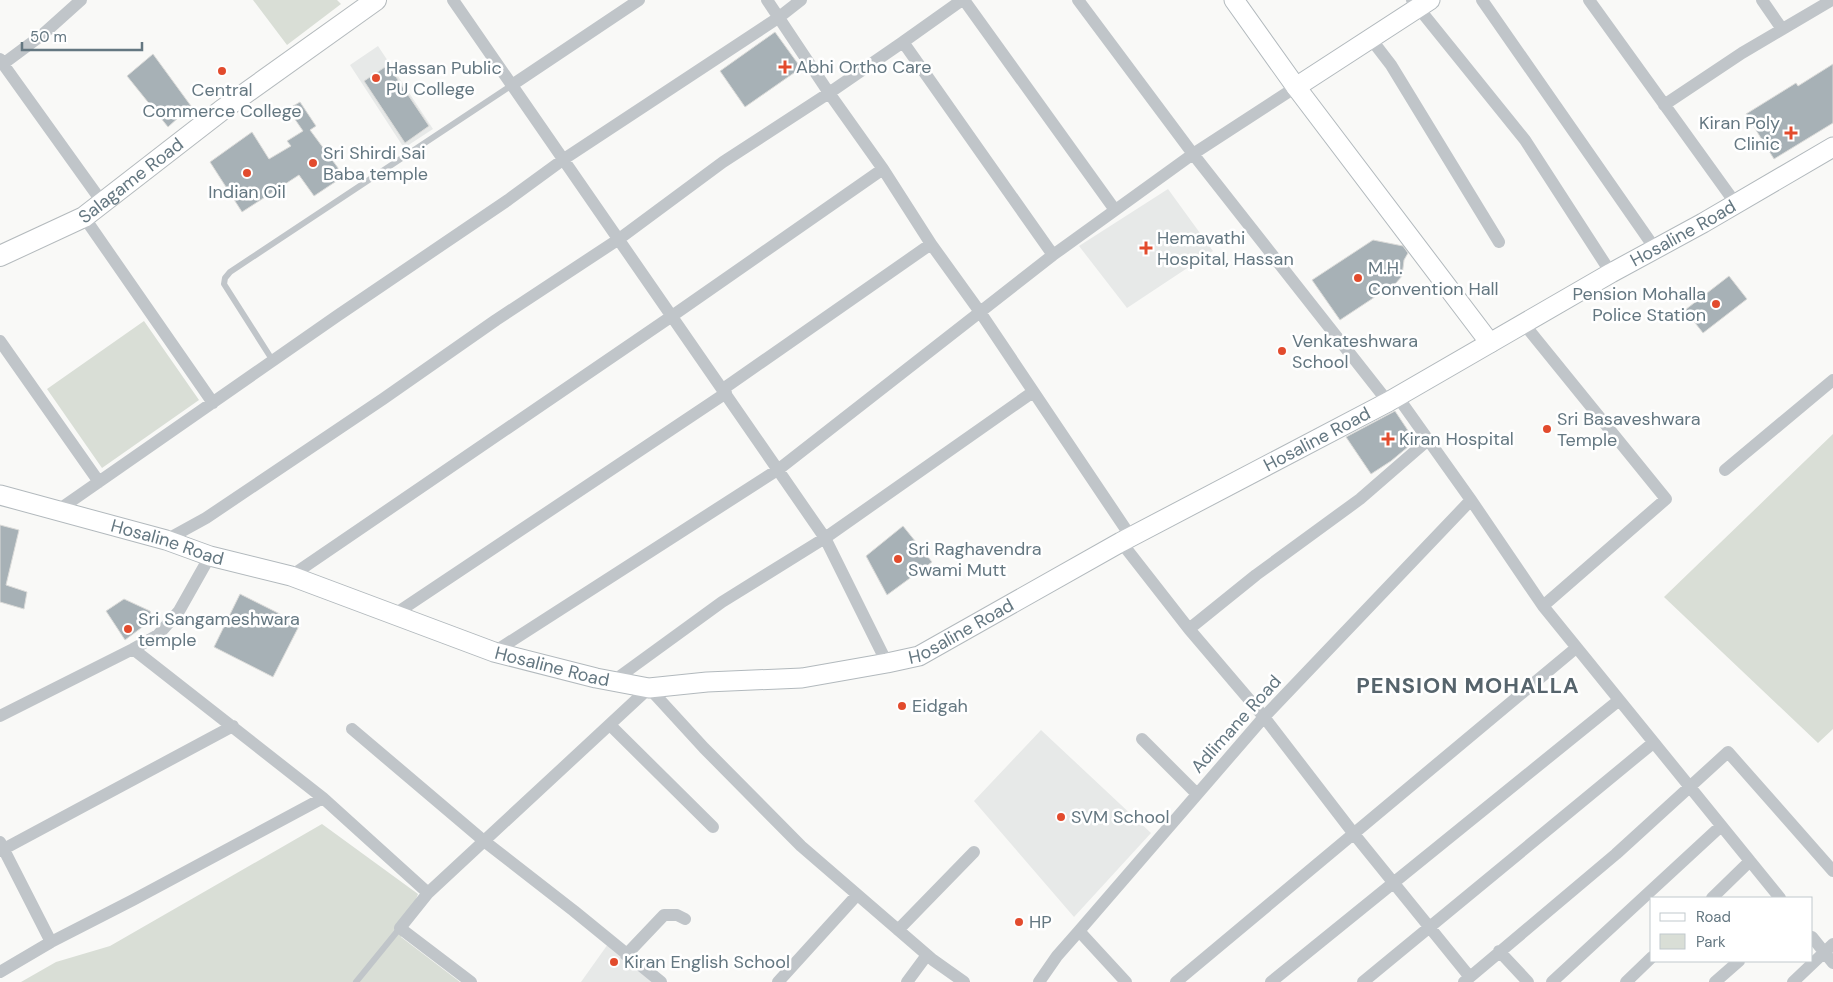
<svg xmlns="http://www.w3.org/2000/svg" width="1833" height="982" viewBox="0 0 1833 982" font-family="'DM Sans',sans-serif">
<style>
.built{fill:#e7e9e8}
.green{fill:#d9ded6}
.building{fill:#a7b1b6;stroke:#dbdbd9}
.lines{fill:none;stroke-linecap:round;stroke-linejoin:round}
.secondary-casing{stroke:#b2b9bd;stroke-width:21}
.primary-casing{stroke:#b4babd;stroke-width:22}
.lane{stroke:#c0c5c9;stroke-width:6}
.street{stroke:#c0c5c9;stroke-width:12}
.secondary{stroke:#fff;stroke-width:19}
.primary{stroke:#fff;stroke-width:20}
.poi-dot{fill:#e24b2d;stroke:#fff;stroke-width:2}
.labels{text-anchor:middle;stroke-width:5;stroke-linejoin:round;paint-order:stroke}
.poi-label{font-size:18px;fill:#647781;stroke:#fff;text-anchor:start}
.street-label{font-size:18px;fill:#647781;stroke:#fff}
.district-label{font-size:22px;font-weight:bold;letter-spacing:1px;fill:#56646c;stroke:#fff}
</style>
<rect width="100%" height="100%" fill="#f9f9f7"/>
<path class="built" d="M378,46l55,83 -29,19 -54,-83z
M1168,189l45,62 -86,57 -48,-62z
M1041,730l110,103 -77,84 -100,-116z
M608,944l47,38h-74z"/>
<path class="green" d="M253,0h84l4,4 -54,41z
M144,321l55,79 -97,68 -55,-79z
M1833,434v295l-15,14 -154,-146z
M322,824l96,70 -17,43 59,45h-439l35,-20 54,-16z"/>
<path class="building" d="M775,32l26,36 -56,39 -25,-36z
M153,54l38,52 -23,21 -41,-51z
M1833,64v59l-59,36 -28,-45 50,-31 2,3z
M388,65l41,61 -24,17 -41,-62z
M300,102l16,24 -6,4 34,46 -30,20 -15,-21 -57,37 -32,-50 42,-30 17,27 22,-13 -4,-5 16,-10 -15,-22z
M1373,240l30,6 5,7 -4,7 -2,16 -6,7 -56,37 -28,-40z
M1729,276l18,23 -44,34 -18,-23z
M1395,411l20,30 -24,20 -20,13 -25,-37z
M0,525l19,5 -13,55 21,7 -3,17 -24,-7z
M903,526l29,36 -45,33 -21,-39z
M240,594l60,30 -27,53 -59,-30z
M124,599l26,12 3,8 -28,21 -19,-29z"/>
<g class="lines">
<defs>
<g id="secondary">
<path d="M1234,0l62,87 194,256"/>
<path d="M1296,87l134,-87"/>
<path id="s1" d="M0,495l166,45 44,16 81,20 203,76 102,26 53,10 58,-6 95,-4 85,-15 32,-7 202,-114 267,-140 223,-129 92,-50 130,-76"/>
</g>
<g id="primary">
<path id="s2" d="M0,256l84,-39 138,-107 154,-110"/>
</g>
</defs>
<use href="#secondary" class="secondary-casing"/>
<use href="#primary" class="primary-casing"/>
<path class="lane" d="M273,361l-49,-77 1,-6 5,-6 282,-187
M356,982l44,-54"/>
<path class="street" d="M453,0l372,538 62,125
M767,0l62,93 54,76 48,75 49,68 151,225
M962,0l-59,42 150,213
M964,0l151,210
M1078,0l115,154 195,248
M1412,0l113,140 86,133
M1482,0l174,250
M1589,0l147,204
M1762,0l20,29
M1371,39l20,26 108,177
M0,59l3,5 39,-29 39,-35
M3,64l99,138
M512,85l127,-85
M1664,105l78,-52 90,-53
M84,217l129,186
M1524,324l142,175 -123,107
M0,341l99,141
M723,389l208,-145
M1397,396l74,104 72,106 237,292
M1428,440l-68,59 -104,76 -67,54 75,88 90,117 115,142
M1725,470l108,-90
M57,511l280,-195 171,-116 56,-41 214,-141 23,-18
M166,540l40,-22 177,-119 113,-79 123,-81 104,-77 106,-69 74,-51
M1121,542l68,87
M210,556l-31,55 -21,24 -25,14 190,149 105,95 -28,35 71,54
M291,576l381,-260 211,-147
M395,614l331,-221
M494,652l285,-183 274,-214 140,-101 103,-67
M612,682l110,-80 103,-64 208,-146
M0,716l133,-67
M610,725l103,102
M352,729l132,112 90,70 87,71
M1142,739l55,55
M0,842l51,100
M0,851l233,-125
M428,893l221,-205 55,60 97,98 132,114 31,22
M1712,898l38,-37
M898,930l76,-78
M1079,931l47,51
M1812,937l21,26
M1499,951l29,31
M626,955l38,-40h13l8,4
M0,972l51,-30 82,-42 190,-102
M778,982l79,-87
M907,982l20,-27
M1039,982l18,-26 22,-25 185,-214 207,-217
M1176,982l400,-334
M1271,982l347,-281
M1363,982l290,-239
M1464,982l152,-128 112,-102 105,119
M1552,982l169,-156
M1626,982l26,-25
M1715,982l24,-21
M1793,982l40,-38"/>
<use href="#secondary" class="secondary"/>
<use href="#primary" class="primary"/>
</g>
<g class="poi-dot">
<path d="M782.5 59.5h5v5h5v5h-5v5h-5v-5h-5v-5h5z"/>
<circle cx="222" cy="71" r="5"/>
<circle cx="376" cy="78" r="5"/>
<path d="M1788.5 125.5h5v5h5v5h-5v5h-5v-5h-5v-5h5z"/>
<circle cx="313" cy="163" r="5"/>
<circle cx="247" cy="173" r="5"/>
<path d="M1143.5 240.5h5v5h5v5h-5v5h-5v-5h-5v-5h5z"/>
<circle cx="1358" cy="278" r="5"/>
<circle cx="1716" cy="304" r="5"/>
<circle cx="1282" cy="351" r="5"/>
<circle cx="1547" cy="429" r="5"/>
<path d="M1385.5 431.5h5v5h5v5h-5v5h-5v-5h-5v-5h5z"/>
<circle cx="898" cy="559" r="5"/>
<circle cx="128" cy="629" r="5"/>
<circle cx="902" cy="706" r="5"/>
<circle cx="1061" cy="817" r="5"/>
<circle cx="1019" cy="922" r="5"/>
<circle cx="614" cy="962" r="5"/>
</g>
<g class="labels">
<g class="poi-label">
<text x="796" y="73">Abhi Ortho Care</text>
<text x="386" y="74">Hassan Public<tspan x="386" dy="21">PU College</tspan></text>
<text x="222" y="96" text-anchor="middle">Central<tspan x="222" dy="21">Commerce College</tspan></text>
<text x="1780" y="129" text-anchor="end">Kiran Poly<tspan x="1780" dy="21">Clinic</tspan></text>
<text x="323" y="159">Sri Shirdi Sai<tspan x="323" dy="21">Baba temple</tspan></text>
<text x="247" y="198" text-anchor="middle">Indian Oil</text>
<text x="1157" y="244">Hemavathi<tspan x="1157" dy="21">Hospital, Hassan</tspan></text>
<text x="1368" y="274">M.H.<tspan x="1368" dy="21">Convention Hall</tspan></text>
<text x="1706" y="300" text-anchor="end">Pension Mohalla<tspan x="1706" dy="21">Police Station</tspan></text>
<text x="1292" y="347">Venkateshwara<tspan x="1292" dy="21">School</tspan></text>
<text x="1557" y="425">Sri Basaveshwara<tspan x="1557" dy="21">Temple</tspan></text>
<text x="1399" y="445">Kiran Hospital</text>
<text x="908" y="555">Sri Raghavendra<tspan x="908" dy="21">Swami Mutt</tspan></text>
<text x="138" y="625">Sri Sangameshwara<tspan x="138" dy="21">temple</tspan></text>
<text x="912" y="712">Eidgah</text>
<text x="1071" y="823">SVM School</text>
<text x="1029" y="928">HP</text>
<text x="624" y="968">Kiran English School</text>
</g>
<g class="street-label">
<text dy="6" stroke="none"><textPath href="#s2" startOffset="152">Salagame Road</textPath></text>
<text dy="6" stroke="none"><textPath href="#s1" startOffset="1824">Hosaline Road</textPath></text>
<text dy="6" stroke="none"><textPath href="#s1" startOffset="1404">Hosaline Road</textPath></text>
<text dy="6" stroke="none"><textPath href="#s1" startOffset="174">Hosaline Road</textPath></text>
<text dy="6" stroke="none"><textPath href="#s1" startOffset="999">Hosaline Road</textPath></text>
<text dy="6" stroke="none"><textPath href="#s1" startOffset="579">Hosaline Road</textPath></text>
<text transform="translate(1236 724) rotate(-48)" y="6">Adlimane Road</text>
</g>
<g class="district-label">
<text x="1468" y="693">PENSION MOHALLA</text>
</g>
</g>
<rect x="1650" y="897" width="162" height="65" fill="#ffffff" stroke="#c1c9cd"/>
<rect x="1660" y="913" width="25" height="8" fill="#ffffff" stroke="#c1c9cd"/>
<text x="1696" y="922" font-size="15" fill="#647781">Road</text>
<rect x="1660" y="934" width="25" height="15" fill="#d9ded6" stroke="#c1c9cd"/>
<text x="1696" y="947" font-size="15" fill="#647781">Park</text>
<path d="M22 42v8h120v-8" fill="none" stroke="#647781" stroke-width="2.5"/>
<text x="30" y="42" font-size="15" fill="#647781" stroke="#ffffff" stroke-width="4" paint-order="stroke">50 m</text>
</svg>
